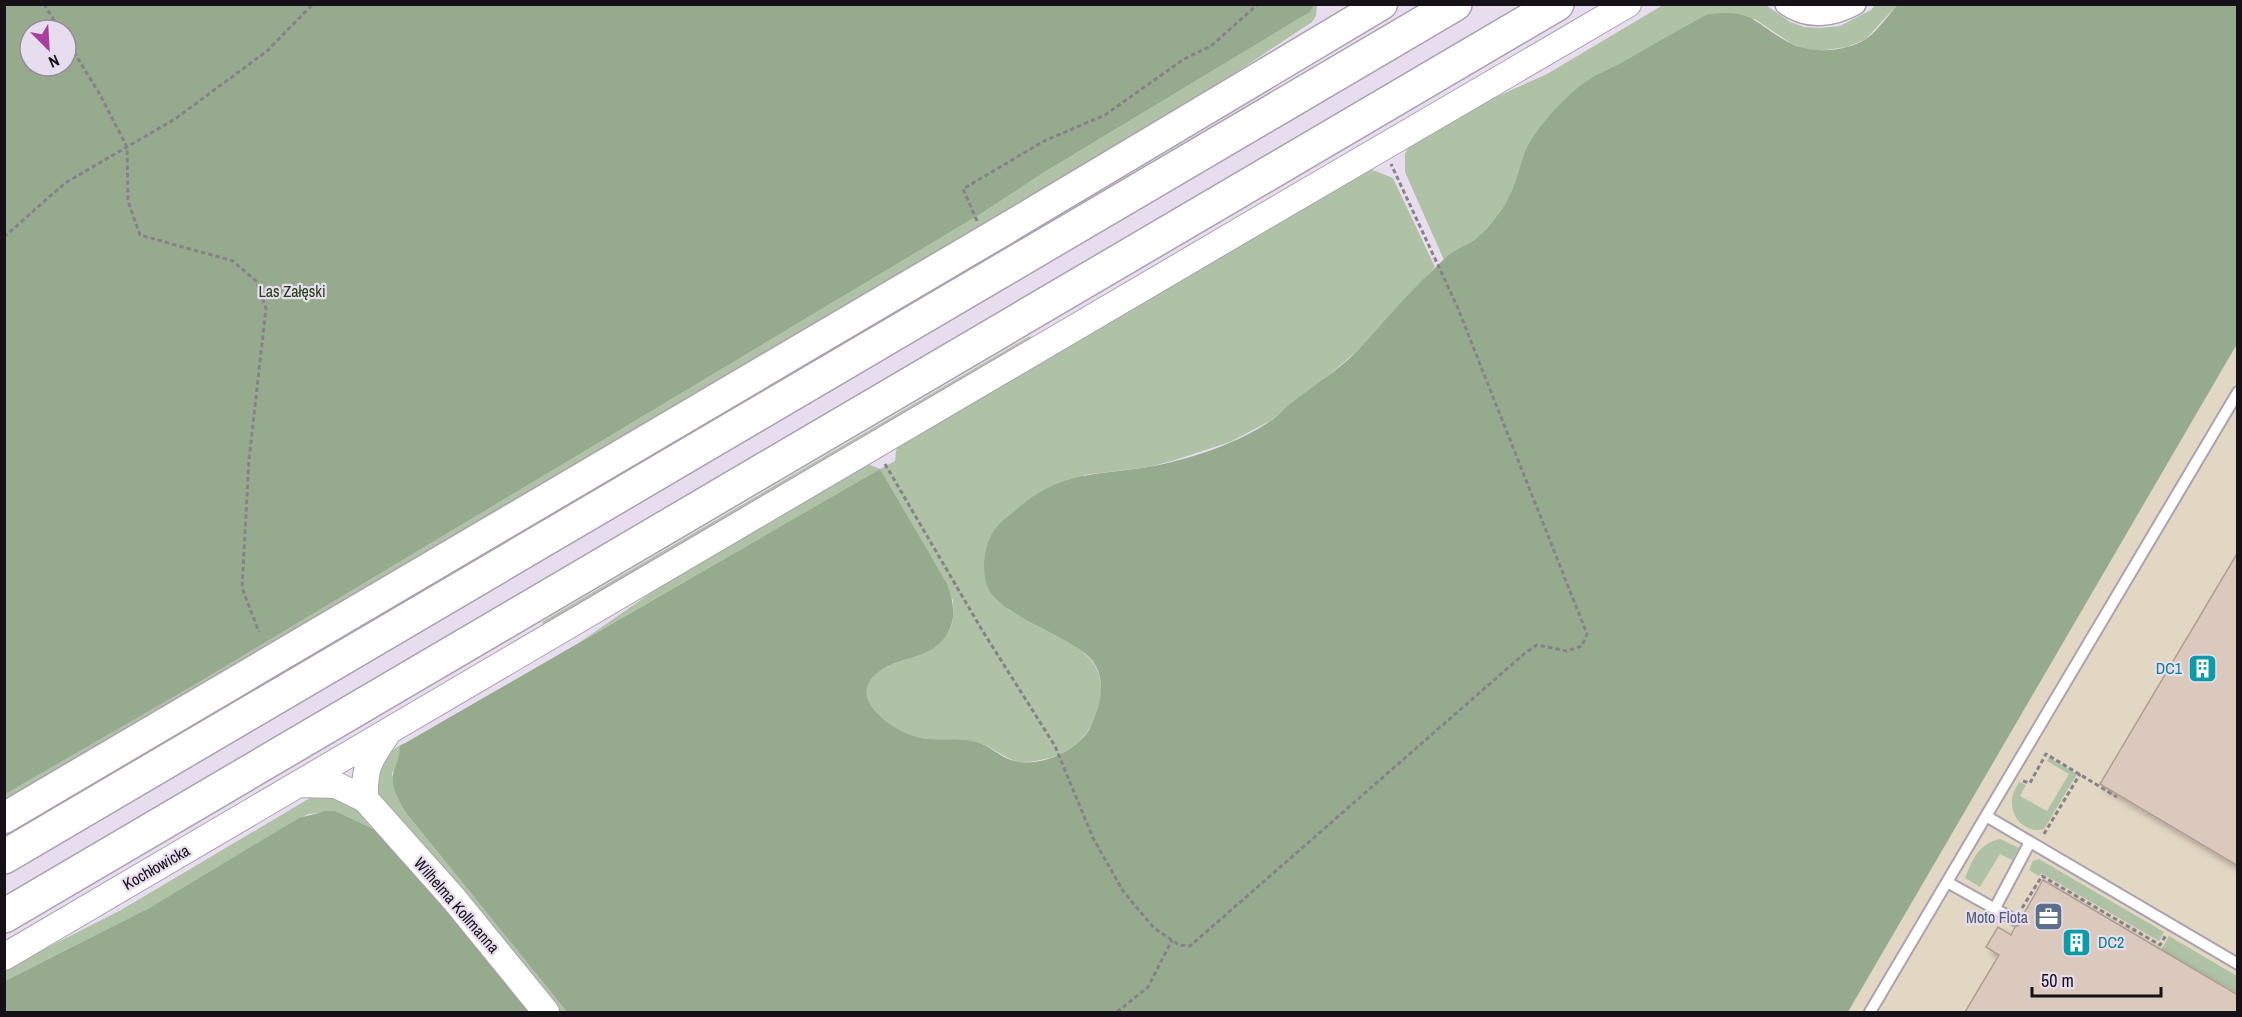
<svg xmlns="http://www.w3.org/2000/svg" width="2242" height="1017" viewBox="0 0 2242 1017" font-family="'Archivo Narrow',sans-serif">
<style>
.industrial{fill:#e1d7c2}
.green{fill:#afc2a6}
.forest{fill:#96ab8e;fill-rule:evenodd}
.building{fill:#dbc9bd;stroke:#af9e93;stroke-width:1.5;filter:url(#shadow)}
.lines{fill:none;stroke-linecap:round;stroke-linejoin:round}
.service-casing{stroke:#aba1b1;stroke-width:14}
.minor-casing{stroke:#aba1b1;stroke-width:24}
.tertiary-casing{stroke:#aba1b1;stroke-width:28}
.secondary-casing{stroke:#aba1b1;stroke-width:33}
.motorway-casing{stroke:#aba1b1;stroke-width:36}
.path{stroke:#88808c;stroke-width:3;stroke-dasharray:4.5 3;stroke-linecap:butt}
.service{stroke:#fff;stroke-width:10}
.minor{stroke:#fff;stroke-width:21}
.tertiary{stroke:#fff;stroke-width:26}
.secondary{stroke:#fff;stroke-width:30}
.motorway{stroke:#fff;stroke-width:33}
.labels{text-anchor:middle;stroke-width:4.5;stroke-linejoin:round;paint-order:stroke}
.park-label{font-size:16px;fill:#233f14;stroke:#e8ddee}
.culture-label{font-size:16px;fill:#0d838f;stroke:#e8ddee;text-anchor:end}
.street-label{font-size:16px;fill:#151117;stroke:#e8ddee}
.service-label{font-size:16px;fill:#4e5e75;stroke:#e8ddee;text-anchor:end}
</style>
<defs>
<filter id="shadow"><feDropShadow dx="5.5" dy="5.5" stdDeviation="3" flood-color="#0004"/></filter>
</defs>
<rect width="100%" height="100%" fill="#e8ddee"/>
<path class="industrial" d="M2237,343v669h-389z"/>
<path class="green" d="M1314,5h3l-1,11 -4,6 -162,107 -1145,678 -1,-13 192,-110 786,-471 61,-40 267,-161z
M1663,5h103l24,17 14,5 16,1 20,-2 31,-16 4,-5h22l-31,34 -19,8 -22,3h-16l-17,-6 -37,-25 -173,66 -47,49 -24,62 -14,20 -18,21 -35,23 -39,-88v-18l6,-13 36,-22 100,-45z
M1370,169l23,9 42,89 -78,84 -36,31 -51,39 -40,21 -58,19 -23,6 -65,8 -75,135c25,12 62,28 81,49 23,25 7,71 -18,88 -12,9 -28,13 -43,15 -20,3 -32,-14 -50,-19 -19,-6 -41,-2 -59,-5 -21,-4 -50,-21 -53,-44 -3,-29 45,-33 63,-44 9,-5 17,-13 21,-23 3,-8 2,-18 2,-27l-73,-131 -300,173 120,-83 168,-95 12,5 15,-8 1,-10 3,-7 128,-77z
M1030,336l2,6 -486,285 -4,-5z
M404,743l-12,31 14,39 161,199h-8l-94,-116 -89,-99 -1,-32 9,-10z
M2049,757l28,17 -33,55c-17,5 -33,-10 -32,-28 0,-8 4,-13 7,-19l7,3 -6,11 27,15 22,-37 -22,-13z
M315,795l32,3 33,34 -45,-21 -27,3 -157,93 -146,74v-12l116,-59z
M2000,839l19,9 -7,12 -12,-6 -20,33 -15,-9c8,-19 13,-34 35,-39z
M2039,859l125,73 -5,9 -118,-68 -2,3 -10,-6 4,-9z
M2169,936l68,40v17l-76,-43z"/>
<path class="forest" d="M5,4h1309v1l-4,7 -267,161 -61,40 -786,471 -191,110zM30,30h36v36h-36z
M1897,5h340v339l-389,668h-1281l-161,-199c-6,-12 -15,-24 -13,-38 1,-10 7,-16 7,-29l480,-277 67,115c11,27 9,53 -20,68 -17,8 -36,9 -51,22 -30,26 20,60 45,64 18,3 37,-1 55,4 13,3 23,14 35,18 26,9 64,-8 78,-30 4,-7 6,-15 9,-22 5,-18 5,-38 -10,-52 -26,-23 -84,-40 -99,-66 -9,-17 -5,-46 6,-61 6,-8 17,-15 24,-22 46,-38 81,-31 135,-41 39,-8 85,-23 118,-46 7,-5 12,-11 18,-16 23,-18 49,-34 69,-55 25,-27 49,-56 76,-81 6,-6 12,-12 18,-16 9,-6 20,-9 27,-17 6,-5 11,-12 16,-18 18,-22 20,-39 29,-65 9,-22 37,-52 56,-67 12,-9 28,-16 42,-23 28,-16 55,-32 83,-47 47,-8 48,9 84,28 21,11 56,9 76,-4 12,-9 22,-23 31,-34z
M326,811h9l45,21 155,180h-530v-31l146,-74 148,-89z"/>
<path class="building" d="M2238,552v314l-138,-82z
M2043,880l195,115v17h-273l34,-57 -13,-8 12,-20 13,8 4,-8 6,-3 1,-7z"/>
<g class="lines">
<defs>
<path id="service" d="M2238,392l-252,424 252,148
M1947,882l68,38
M1995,908l35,-66
M1870,1012l116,-196"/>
<path id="minor" d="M1786,4c22,16 47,12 69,0"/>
<path id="tertiary" d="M298,784l38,1 29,14 89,100 92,113
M365,799c-1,-32 4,-39 22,-65
M4,957l1256,-738 368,-215"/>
<path id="secondary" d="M4,818l998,-587 380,-227"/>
<path id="motorway" d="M4,857l1451,-853
M4,916l1553,-912"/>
</defs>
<use href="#service" class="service-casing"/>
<use href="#minor" class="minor-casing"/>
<use href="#tertiary" class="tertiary-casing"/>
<use href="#secondary" class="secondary-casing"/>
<use href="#motorway" class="motorway-casing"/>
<path class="path" d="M44,4l16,26
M66,39l33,54 28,54 1,54 12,34 93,26 23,20 10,27 -17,152 -7,128 17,44
M977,221l-14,-32 81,-48 61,-26 79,-56 27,-13 47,-42
M4,237l61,-54 110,-64 92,-68 46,-47
M885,464l97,166 73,116 38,92 30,53 31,37 25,17 11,1 335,-293 12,-8 30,6 15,-5 5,-12 -130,-328 -66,-142
M2023,781l7,2 16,-29 71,43
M2044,834l36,-60
M2022,908l20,-32 118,69 6,-10
M1117,1012l31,-25 24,-47"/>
<use href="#service" class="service"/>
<use href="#minor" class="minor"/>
<use href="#tertiary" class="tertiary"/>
<use href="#secondary" class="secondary"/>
<use href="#motorway" class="motorway"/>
</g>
<defs>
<symbol id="building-square" viewBox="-11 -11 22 22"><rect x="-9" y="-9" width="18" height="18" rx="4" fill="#0f9aa8" stroke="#e8ddee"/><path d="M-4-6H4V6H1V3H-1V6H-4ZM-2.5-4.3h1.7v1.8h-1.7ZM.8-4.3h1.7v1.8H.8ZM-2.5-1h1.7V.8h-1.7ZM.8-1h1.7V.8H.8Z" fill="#fff"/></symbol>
<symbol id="office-square" viewBox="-11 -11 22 22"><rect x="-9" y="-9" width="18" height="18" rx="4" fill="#5c6f8a" stroke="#e8ddee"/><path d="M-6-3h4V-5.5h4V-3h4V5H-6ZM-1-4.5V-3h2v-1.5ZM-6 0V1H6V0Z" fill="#fff"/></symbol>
</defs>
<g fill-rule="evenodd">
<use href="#building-square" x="2186" y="652" width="33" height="33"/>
<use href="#office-square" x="2032" y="900" width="33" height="33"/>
<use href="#building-square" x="2060" y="926" width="33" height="33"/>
</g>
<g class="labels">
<g class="park-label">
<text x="292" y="297">Las Załęski</text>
</g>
<g class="culture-label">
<text x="2182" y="674">DC1</text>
<text x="2098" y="948" text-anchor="start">DC2</text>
</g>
<g class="street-label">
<text transform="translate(156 867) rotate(-30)" y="6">Kochłowicka</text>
<text transform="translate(457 905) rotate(49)" y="6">Wilhelma Kollmanna</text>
</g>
<g class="service-label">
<text x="2028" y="923">Moto Flota</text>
</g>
</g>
<rect width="2242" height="1017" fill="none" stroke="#151117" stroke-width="12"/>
<g transform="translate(48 48) rotate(156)"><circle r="28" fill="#e8ddee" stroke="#948b98" stroke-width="1.5"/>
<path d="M0-4.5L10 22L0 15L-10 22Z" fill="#a93e9f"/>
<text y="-9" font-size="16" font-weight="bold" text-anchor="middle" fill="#151117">N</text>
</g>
<path d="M2032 987v9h129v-9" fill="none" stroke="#151117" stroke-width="3"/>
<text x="2041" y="987" font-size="18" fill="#151117" stroke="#e8ddee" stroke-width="4.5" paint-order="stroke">50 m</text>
</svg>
